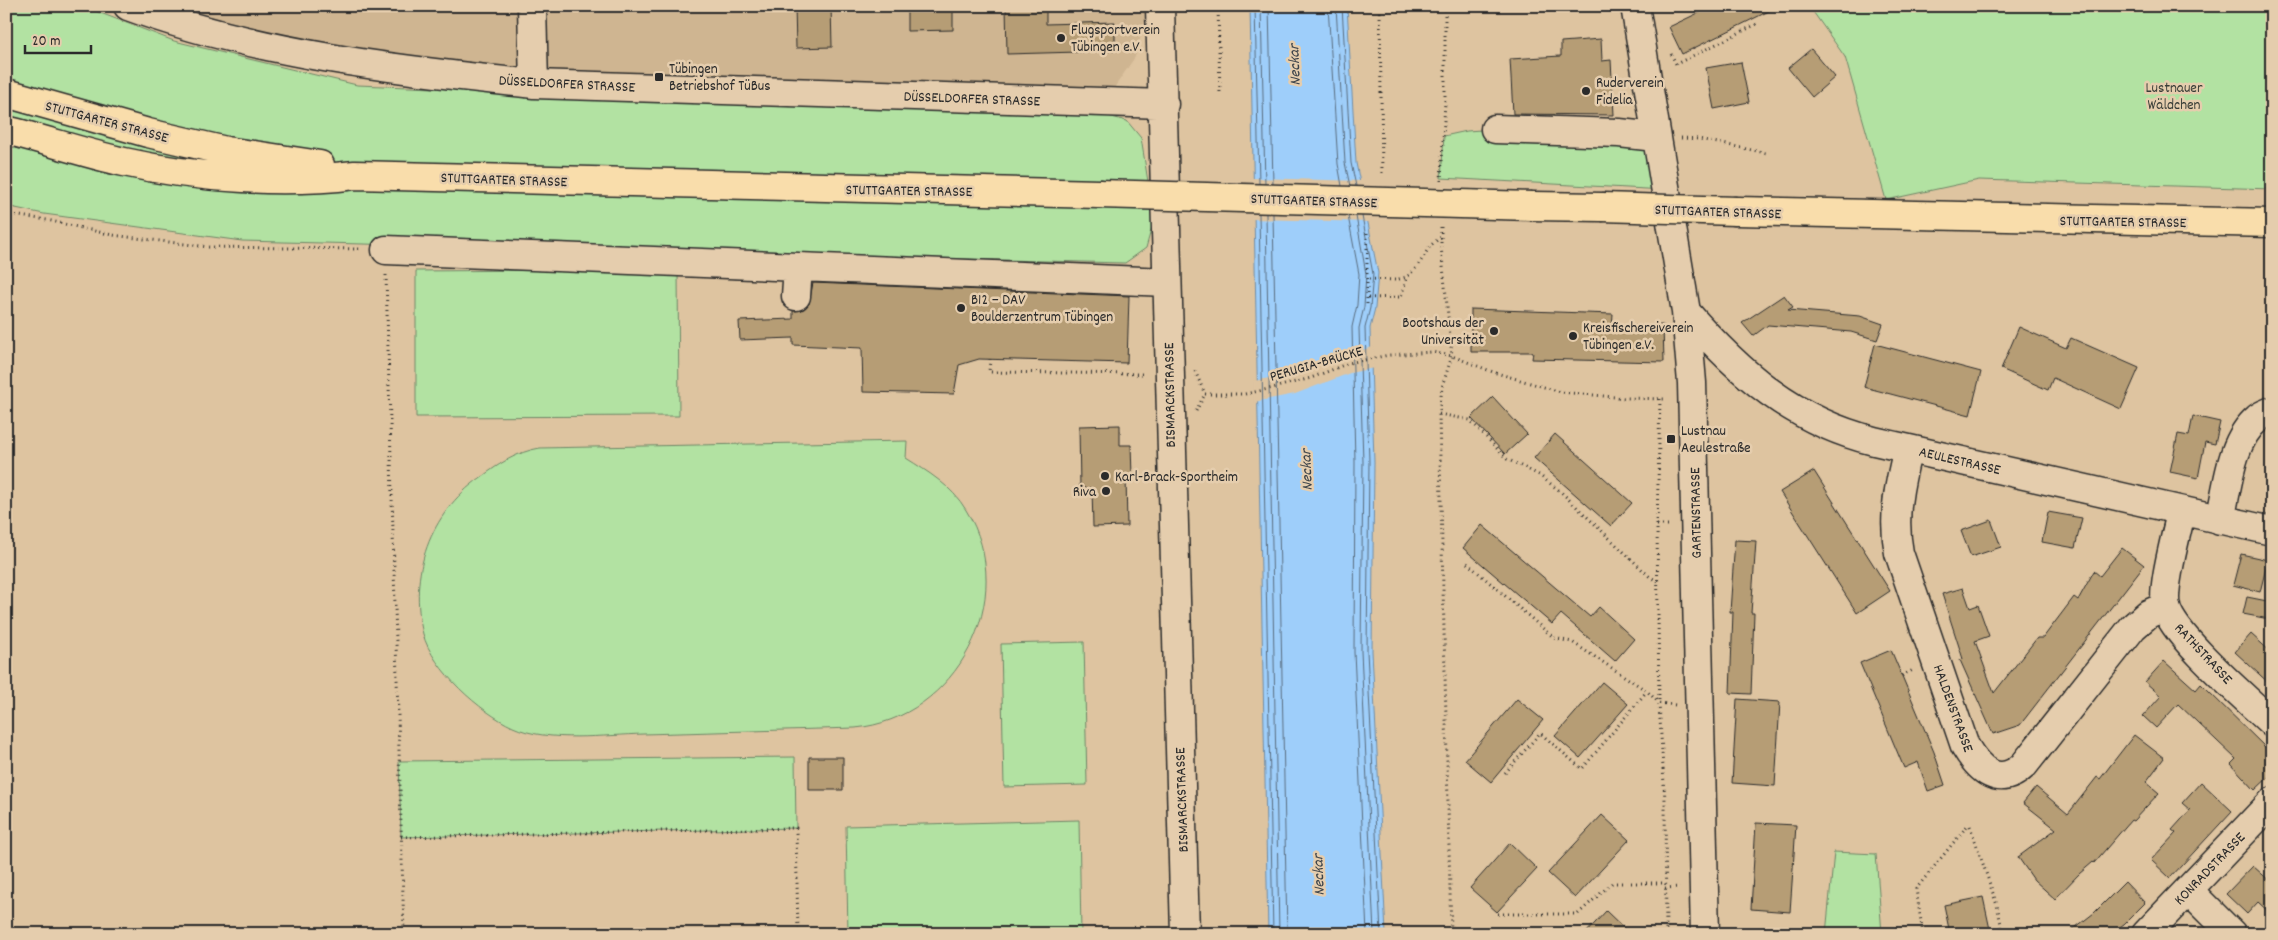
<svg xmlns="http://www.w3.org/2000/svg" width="2278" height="940" viewBox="0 0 2278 940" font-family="Dekko,sans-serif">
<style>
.built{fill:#cfb591}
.green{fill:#b2e2a2;stroke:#6e8666}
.water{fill:#9ecefa;stroke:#708da7}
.pier{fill:#dec4a0}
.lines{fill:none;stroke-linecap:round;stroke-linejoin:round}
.shore{stroke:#596c7e;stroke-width:1}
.building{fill:#b69d75;stroke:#2b2b2b}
.minor-casing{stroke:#2b2b2b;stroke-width:31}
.major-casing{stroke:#2b2b2b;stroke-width:31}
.path{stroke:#2b2b2b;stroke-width:3;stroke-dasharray:1 4;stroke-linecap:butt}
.minor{stroke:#e5cdad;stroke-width:28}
.major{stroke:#f9ddab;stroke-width:28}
.major-bridge-casing{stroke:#2b2b2b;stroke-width:31;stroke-linecap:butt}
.major-bridge{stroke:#f9ddab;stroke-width:28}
.poi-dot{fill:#2b2b2b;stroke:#e5cdad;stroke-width:2}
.labels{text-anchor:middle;stroke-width:5;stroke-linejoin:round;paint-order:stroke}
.poi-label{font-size:15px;fill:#2b2b2b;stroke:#e5cdad;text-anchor:start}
.street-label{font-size:15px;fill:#2b2b2b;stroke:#e5cdad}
.park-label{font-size:15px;fill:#383d37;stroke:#e5cdad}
.water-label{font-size:16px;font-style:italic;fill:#3c434a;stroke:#e5cdad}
</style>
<rect width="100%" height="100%" fill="#dec4a0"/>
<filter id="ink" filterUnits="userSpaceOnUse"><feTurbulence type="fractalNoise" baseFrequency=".02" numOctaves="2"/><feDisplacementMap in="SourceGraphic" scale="10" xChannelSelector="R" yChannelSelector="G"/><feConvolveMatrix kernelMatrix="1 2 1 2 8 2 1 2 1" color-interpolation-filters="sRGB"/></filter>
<g filter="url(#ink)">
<path class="built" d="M176,6h969v15l-10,36 -21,31 -20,9 -594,-25 -167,-21 -107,-28z"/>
<path class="green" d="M6,6h76l92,35 183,44 743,29 27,7 14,17 13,81 -8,29 -21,15 -883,-22 -198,-27 -38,-8z
M1809,6h463v183l-293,-9 -93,20 -41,-143z
M1495,129l161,8 9,53 -224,-12 3,-42 23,-5z
M678,269l1,147 -263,1v-146z
M907,441l-1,17c22,14 46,28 60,52 55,88 -10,209 -111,218 -70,2 -141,4 -211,6 -39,1 -96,9 -131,-7 -33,-15 -80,-57 -90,-93 -15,-60 7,-121 57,-156 19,-14 36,-26 60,-30z
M1084,642l3,143 -83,2 -3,-143z
M795,757l1,71 -395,9 -2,-76z
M1079,820l2,114h-233l-2,-108z
M1834,852l42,2 6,80h-56z"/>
<path class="water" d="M1250,6h97l9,157 22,110 -3,35 -5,20 4,134 -2,189 14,283h-118z"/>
<path class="pier" d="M1251,178l112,3 8,41 -119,-3z
M1373,347l1,21 -24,5 -55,21 -41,8v-21l25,-5 47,-17z"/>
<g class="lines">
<path class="shore" d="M1255,6l4,177
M1261,6l4,178
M1269,6l4,178
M1328,6l10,158 4,22
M1336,6l9,157 5,23
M1342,6l9,157 5,23
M1259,213l14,721
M1266,214l13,720
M1273,214l14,720
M1348,216l11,58 -2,31 -5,22 3,135 -1,190 13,282
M1356,216l10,58 -2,33 -5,21 4,134 -2,189 13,283
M1362,216l11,58 -3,34 -5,20 4,134 -2,189 14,283"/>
</g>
<path class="building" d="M795,6h36l1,41 -36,1z
M907,6h46v24l-46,1z
M1006,6h40v18l69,-2v29l-108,3z
M1713,6h66l-97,48 -13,-27z
M1601,39l1,22 9,-1 3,55 -101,-1 -3,-55 51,-3v-14z
M1811,49l24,28 -23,20 -24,-29z
M1741,62l8,40 -35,7 -8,-41z
M813,283l316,13 -2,67 -148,-4 -20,6 -5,29 -91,-2 -1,-44 -69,-3v-7l-53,2 -1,-19 54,-2v-8l9,-1 7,-6z
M1784,295l9,12 -5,3 72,6 23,8 -6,16 -26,-8 -83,-7 -15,11 -11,-13z
M1471,309l142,5 -1,13 51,-2 1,37 -132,-3 1,-7h-62z
M2019,327l47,21 5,-10 68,30 -18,41 -68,-31 -5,12 -47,-21z
M1875,344l106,28 -11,43 -106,-28z
M1493,397l34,37 -22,20 -34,-36z
M2193,416l27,6 -5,22 -10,-2 -7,36 -28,-6 8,-38 11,2z
M1120,425v20h11l1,31h-6l1,50 -34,1 -1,-39h-12l-1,-62z
M1555,434l77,69 -21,23 -77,-68z
M1814,471l76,120 -33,22 -77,-121z
M2048,512l34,6 -7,30 -33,-6z
M1991,520l10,27 -30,10 -10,-26z
M1482,525l108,92 9,-10 35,32 -19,22 -54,-47 -9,10 -89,-76z
M1735,540l21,1 -5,72h3l-3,81 -21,-1 3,-81h-3z
M2122,548l22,17 -124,160 -27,9 -33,-74 3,-1 -21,-65 21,-6 7,20 8,-3 11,31 -14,5 19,52 43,-55h6l31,-41 4,3 16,-29 6,5z
M2241,554l27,6 -8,32 -27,-7z
M2247,597l25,5 -3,17 -26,-5z
M2251,634l21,19v33l-37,-34z
M1891,650l43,102 11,33 -17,6 -10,-29 -14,6 -44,-105z
M2164,661l32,29 5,-6 71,70v20l-17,16 -24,-26 5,-5 -58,-55 -22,24 -13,-12 18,-20 -16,-14z
M1602,682l26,22 -48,54 -25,-22z
M1517,699l26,21 -52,62 -26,-22z
M1737,699l43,3 -5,84 -43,-3z
M2134,735l30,23 -18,24 13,11 -26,28 -2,-1 -37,43 -1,-1 -14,12 -24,25 -21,-19 -16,-23 38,-28 -33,-26 13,-16 32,27 29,-37 3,2z
M809,757h34v33h-34z
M2201,782l31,29 -62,67 -19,-18 25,-27 -4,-3 18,-20 -8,-7z
M1602,815l27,25 -54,58 -27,-25z
M1756,823l40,2 -6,87 -39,-3z
M1510,843l27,26 -40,43 -27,-24z
M2253,866l19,17v32l-14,-13 -11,12 -21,-20z
M2125,882l20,21 -21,21 -14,10h-43l27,-21z
M1983,897l8,37h-41l-6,-29z
M1606,911l24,23h-45z"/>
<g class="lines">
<defs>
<path id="minor" d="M128,6c130,48 269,64 406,78l630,20
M532,6l2,78
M1160,6l25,928
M1635,6l51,306 6,71 13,551
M1495,129l124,4 37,4
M386,250l781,32
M796,296l2,-29
M1686,312c53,61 107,109 188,129l398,90
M1908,449c-9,35 -16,68 -9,104l66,193c14,24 34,43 59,19l109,-138 15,-13 18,-8
M2181,512c-4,21 -20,76 -15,95 7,29 81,92 106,116
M2220,520c8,-33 10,-79 38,-102 3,-3 9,-5 14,-7
M2188,890l44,44
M2146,934l126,-132"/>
<path id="major" d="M6,93l142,40 78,18 94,14
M6,130c40,10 78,23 118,32 71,16 159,22 231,13l744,19
M1532,206l70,1
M1736,211l536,12"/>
</defs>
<use href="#minor" class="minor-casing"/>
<use href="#major" class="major-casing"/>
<path class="path" d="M1218,6l2,88
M1380,12l2,162
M1671,54l5,10 83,-41
M1681,138l18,1 67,14
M1441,181l4,-80v-95
M6,214l41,6 65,15 97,12 153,2
M1441,227v19l11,110 -10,31 -3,27 12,520
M1367,233v72
M386,275l18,659
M1369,279l26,1 12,-3 11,-11 12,-20 11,-9
M1368,298l33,-1 6,-20
M990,359l-1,13 156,2
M1195,371l10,23
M1205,394h40l28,-6 38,-10 38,-15 40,-8 43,-3 20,4 41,16 68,20 64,6 42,1
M1660,399l-3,126 2,178 6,97 1,134
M1196,411l9,-17
M1439,414l31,6 37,39 32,16 21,16 90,86 8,4
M1657,525h14
M1467,563l87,75 18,4 75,49 12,12 17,2
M1902,676l11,-6
M1505,773l35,-40 42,36 65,-78
M1970,826l27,79 6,29
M401,837l395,-9 2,106
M1665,888l15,-1
M1498,914h80l34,-31h53
M1923,934l-7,-45 51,-63"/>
<use href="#minor" class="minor"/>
<use href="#major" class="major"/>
<defs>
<path id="major-bridge" d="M1099,194l433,12
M1602,207l134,4"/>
</defs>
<use href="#major-bridge" class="major-bridge-casing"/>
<use href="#major-bridge" class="major-bridge"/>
</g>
</g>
<g class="poi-dot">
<circle cx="1061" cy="38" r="5"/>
<rect x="654" y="72" width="10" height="10" rx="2.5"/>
<circle cx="1586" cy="91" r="5"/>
<circle cx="961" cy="308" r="5"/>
<circle cx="1494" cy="331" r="5"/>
<circle cx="1573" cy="336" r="5"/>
<rect x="1666" y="434" width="10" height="10" rx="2.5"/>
<circle cx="1105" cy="476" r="5"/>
<circle cx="1106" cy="491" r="5"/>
</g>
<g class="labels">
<g class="poi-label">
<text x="1071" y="34">Flugsportverein<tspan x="1071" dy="17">Tübingen e.V.</tspan></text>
<text x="669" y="73">Tübingen<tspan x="669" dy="17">Betriebshof TüBus</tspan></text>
<text x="1596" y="87">Ruderverein<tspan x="1596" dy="17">Fidelia</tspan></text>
<text x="971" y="304">B12 – DAV<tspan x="971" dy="17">Boulderzentrum Tübingen</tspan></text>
<text x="1484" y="327" text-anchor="end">Bootshaus der<tspan x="1484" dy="17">Universität</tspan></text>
<text x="1583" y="332">Kreisfischereiverein<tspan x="1583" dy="17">Tübingen e.V.</tspan></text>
<text x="1681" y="435">Lustnau<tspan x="1681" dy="17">Aeulestraße</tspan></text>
<text x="1115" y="481">Karl-Brack-Sportheim</text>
<text x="1096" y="496" text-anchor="end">Riva</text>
</g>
<g class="street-label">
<text transform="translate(567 83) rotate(3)" y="5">DÜSSELDORFER STRASSE</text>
<text transform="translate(972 98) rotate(2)" y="5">DÜSSELDORFER STRASSE</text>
<text transform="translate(107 121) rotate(15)" y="5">STUTTGARTER STRASSE</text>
<text transform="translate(504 179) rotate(2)" y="5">STUTTGARTER STRASSE</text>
<text transform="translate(909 190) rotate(1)" y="5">STUTTGARTER STRASSE</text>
<text transform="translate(1314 200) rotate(2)" y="5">STUTTGARTER STRASSE</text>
<text transform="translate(1718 211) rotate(2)" y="5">STUTTGARTER STRASSE</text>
<text transform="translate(2123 221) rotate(1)" y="5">STUTTGARTER STRASSE</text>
<text transform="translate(1316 363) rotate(-16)" y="5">PERUGIA-BRÜCKE</text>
<text transform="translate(1169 395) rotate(-91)" y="5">BISMARCKSTRASSE</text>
<text transform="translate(1960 460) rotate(13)" y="5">AEULESTRASSE</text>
<text transform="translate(1695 513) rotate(-91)" y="5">GARTENSTRASSE</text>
<text transform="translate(2204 653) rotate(47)" y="5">RATHSTRASSE</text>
<text transform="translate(1954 708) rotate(70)" y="5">HALDENSTRASSE</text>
<text transform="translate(1181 800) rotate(-92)" y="5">BISMARCKSTRASSE</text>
<text transform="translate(2209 868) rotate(-46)" y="5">KONRADSTRASSE</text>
</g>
<g class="park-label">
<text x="2174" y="92">Lustnauer<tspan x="2174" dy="17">Wäldchen</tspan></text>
</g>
<g class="water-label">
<text transform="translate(1293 65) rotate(-92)" y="6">Neckar</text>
<text transform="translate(1305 470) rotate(-92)" y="6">Neckar</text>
<text transform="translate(1317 875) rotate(-92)" y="6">Neckar</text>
</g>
</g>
<rect width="2278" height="940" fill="none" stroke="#e5cdad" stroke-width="25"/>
<rect x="12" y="12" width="2253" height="915" fill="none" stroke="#2b2b2b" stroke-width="2" filter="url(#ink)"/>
<path d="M25 45v8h66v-8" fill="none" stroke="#2b2b2b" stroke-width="2.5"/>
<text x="32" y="45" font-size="15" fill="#2b2b2b" stroke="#e5cdad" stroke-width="4" paint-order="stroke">20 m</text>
</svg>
